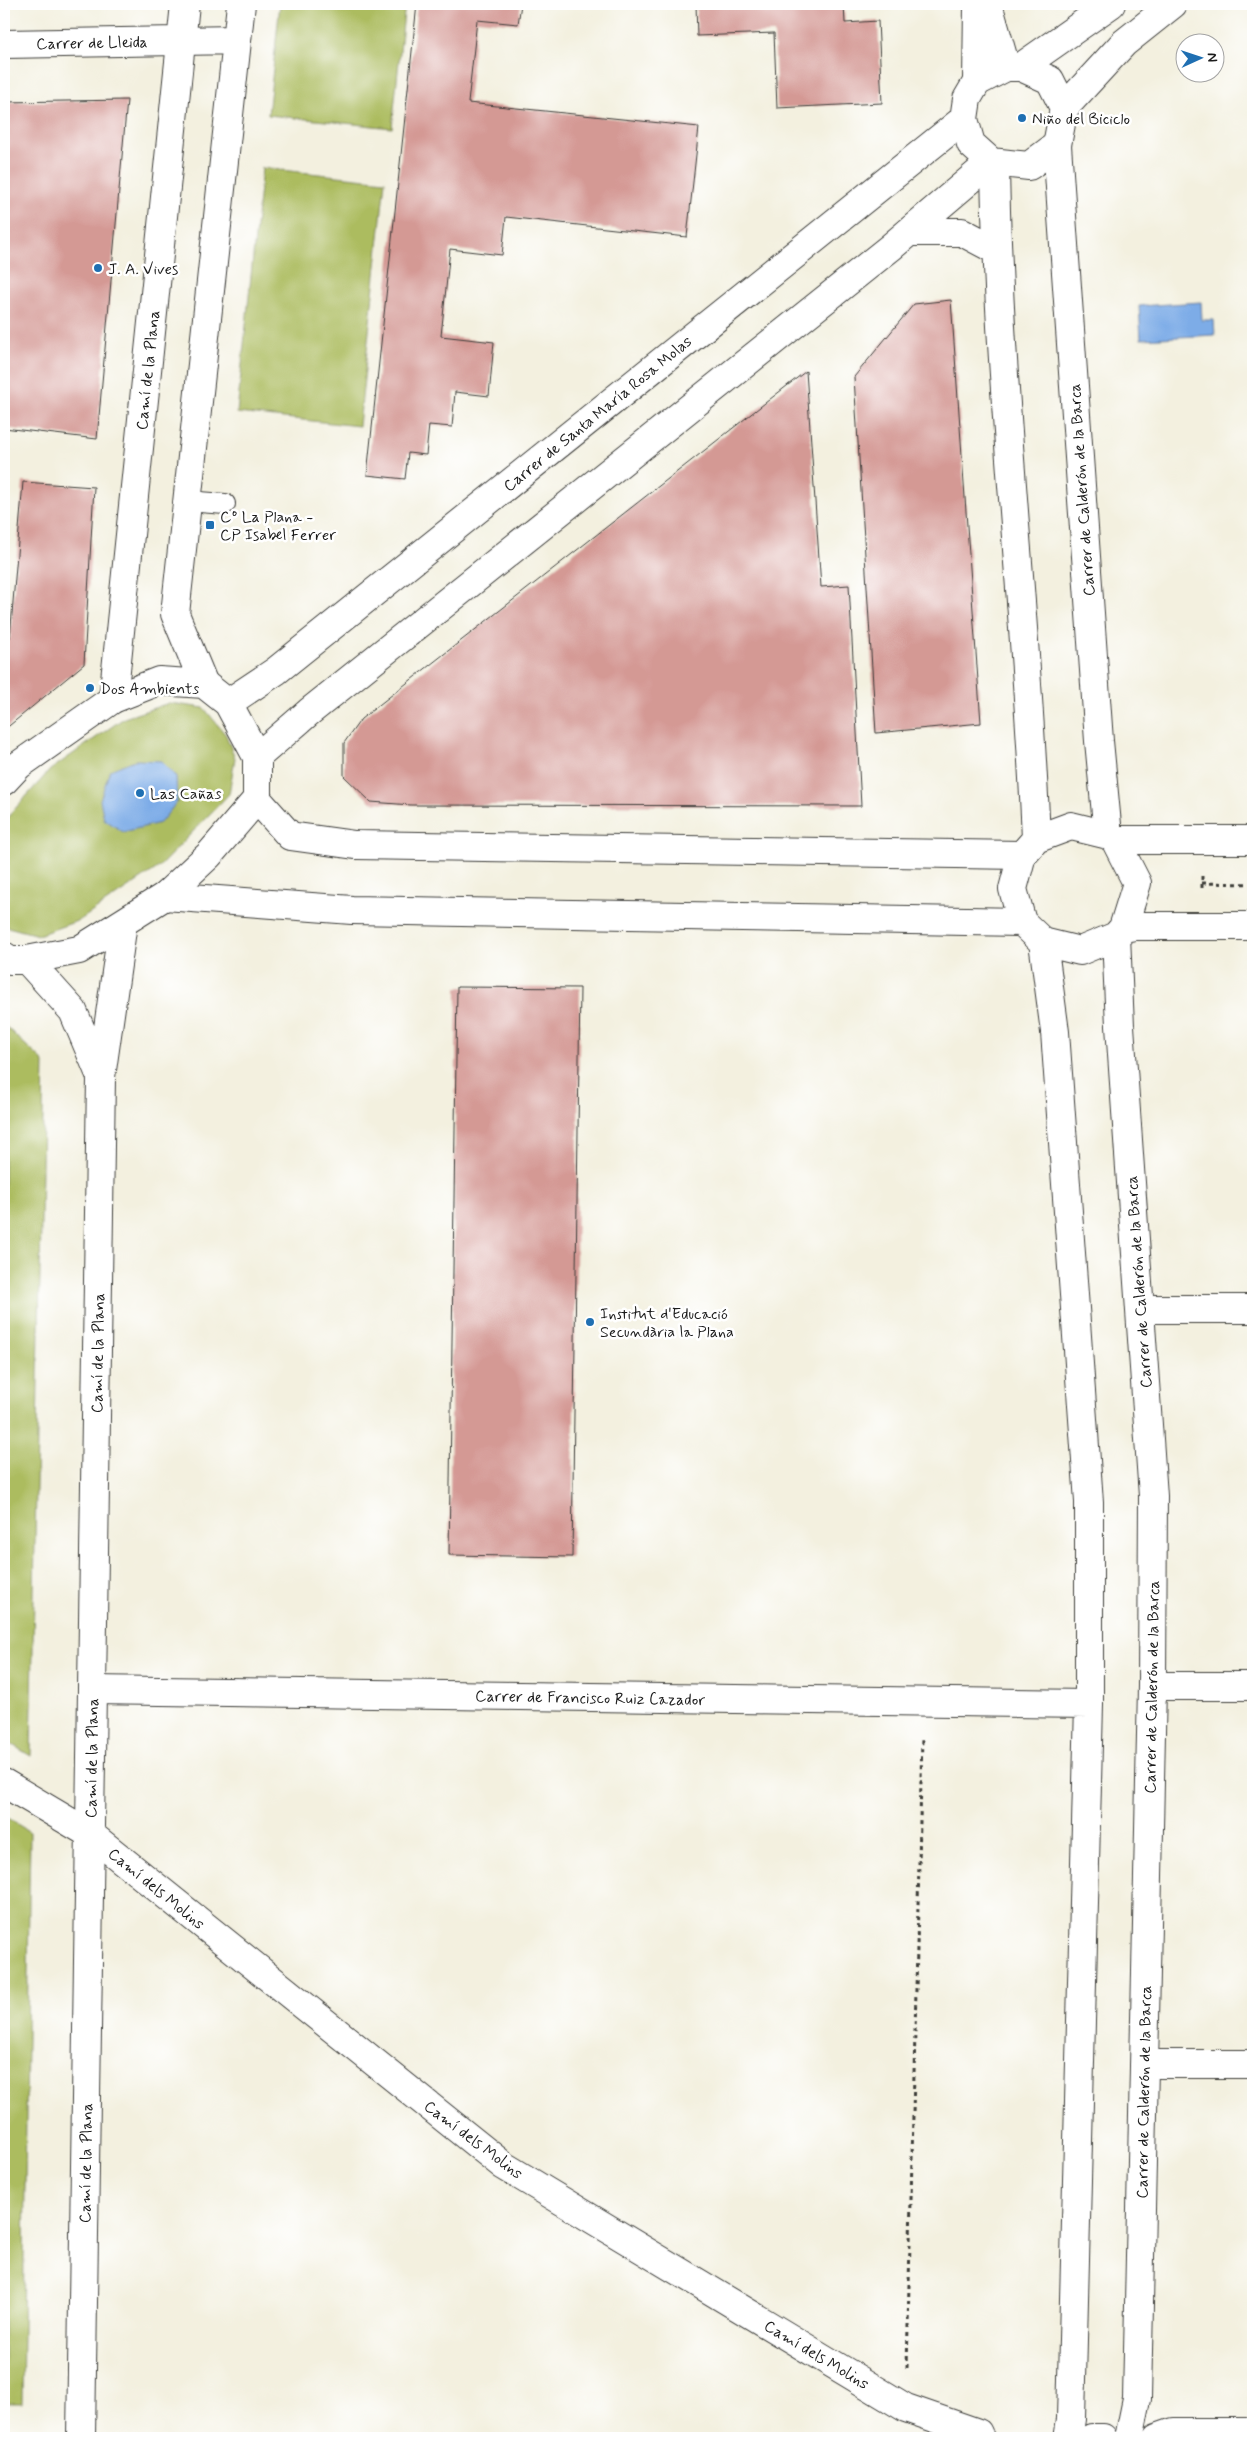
<svg xmlns="http://www.w3.org/2000/svg" width="1257" height="2442" viewBox="0 0 1257 2442" font-family="Mynerve,sans-serif">
<style>
.green{fill:#acbc5e;stroke:#646c3d;fill-rule:evenodd}
.water{fill:#7dace7;stroke:#4c6482}
.building{fill:#d49994}
.lines{fill:none;stroke-linecap:round;stroke-linejoin:round}
.service-casing{stroke:#3c3c39;stroke-width:22}
.pedestrian-casing{stroke:#3c3c39;stroke-width:30}
.minor-casing{stroke:#3c3c39;stroke-width:30}
.tertiary-casing{stroke:#3c3c39;stroke-width:30}
.path{stroke:#3c3c39;stroke-width:3;stroke-dasharray:4 4;stroke-linecap:butt}
.service{stroke:#fff;stroke-width:20}
.pedestrian{stroke:#fff;stroke-width:28}
.minor{stroke:#fff;stroke-width:28}
.tertiary{stroke:#fff;stroke-width:28}
.poi-dot{fill:#1f6fb2;stroke:#fff;stroke-width:2}
.labels{text-anchor:middle;stroke-width:5;stroke-linejoin:round;paint-order:stroke}
.street-label{font-size:16px;fill:#1c1c1c;stroke:#fff}
.poi-label{font-size:16px;fill:#1c1c1c;stroke:#fff;text-anchor:start}
</style>
<rect width="100%" height="100%" fill="#fff"/>
<filter id="ink" filterUnits="userSpaceOnUse"><feTurbulence type="fractalNoise" baseFrequency=".02" numOctaves="2"/><feDisplacementMap in="SourceGraphic" scale="10" xChannelSelector="R" yChannelSelector="G"/><feConvolveMatrix kernelMatrix="1 2 1 2 8 2 1 2 1" color-interpolation-filters="sRGB"/></filter>
<filter id="wash" filterUnits="userSpaceOnUse"><feTurbulence type="fractalNoise" baseFrequency=".0096" numOctaves="4" result="noise"/><feDisplacementMap in="SourceGraphic" scale="20" xChannelSelector="R" yChannelSelector="G"/><feGaussianBlur stdDeviation="1.12" result="paint"/><feColorMatrix in="noise" values="0 0 0 0 0 0 0 0 0 0 0 0 0 0 0 0 0 1.4 0 .05"/><feComposite in="paint" operator="in"/></filter>
<g filter="url(#wash)">
<rect width="100%" height="100%" fill="#f3f0df"/>
<path class="green" d="M280,4h125l-13,124 -124,-13z
M262,168l123,13 -26,245 -122,-13z
M169,703l35,5 22,27 9,23 -6,36 -70,73 -79,53 -42,15 -34,-9v-105l46,-51 74,-52zM135,760l26,1 15,15 1,26z
M4,1025l40,37 -13,694 -27,-16z
M4,1816l26,16 -8,571h-18z"/>
<path class="water" d="M1201,302l1,18h12l1,15 -74,4 -2,-33z
M135,760l26,1 15,16 1,25 -17,21 -37,9 -19,-13 -4,-19 10,-30z"/>
<g id="blocks">
<path class="building" d="M417,4h104l-3,20 -41,-4 -9,83 231,24 -12,110 -181,-20 -4,38 -52,-6 -9,87 53,6 -5,54 -34,-4 -3,35 -23,-2 -3,30 -18,-2 -3,26 -38,-4z
M696,4h148l1,19 33,-2 4,82 -105,5 -3,-75 -77,3z
M127,100l-30,339 -93,-11v-326z
M951,300l30,423 -105,10 -22,-356 60,-73z
M806,371l15,216 28,-2 12,221 -450,-1 -40,-3 -27,-26v-33l17,-24z
M23,482l71,5 -10,177 -80,66v-87l6,-5z
M457,987l123,1 -8,569 -123,-2z"/>
</g>
</g>
<g filter="url(#ink)">
<use href="#blocks" fill-opacity="0" stroke="#3c3c39" stroke-width="1"/>
<g class="lines">
<defs>
<path id="service" d="M187,501l38,3"/>
<path id="pedestrian" d="M4,1783l86,51 414,332 402,242 72,25 2,5"/>
<path id="minor" d="M988,4l18,63
M4,44l233,-4
M977,82l1,-78
M1057,145l42,596 9,94
M995,164c3,226 32,450 41,675
M909,232h53l34,18
M204,684l-29,-70 66,-610
M113,699l72,-695
M257,799l33,37 65,9 667,10
M1071,826l37,9 7,5 22,43 -14,45 -7,8 -36,15 -37,-9 -21,-20 -9,-33 9,-34 14,-16z
M1115,840h138
M165,896l187,14 670,12
M1123,928l13,-2h117
M1116,936l4,90 33,470 -1,190 -15,713 -8,39
M1043,942l12,90 34,470v202l-18,715 -3,19
M1140,1309h113
M1152,1686h101
M92,1690l997,14
M1144,2064h109
M1092,2438h11
M1157,2438l17,-6h79"/>
<path id="tertiary" d="M1006,67h15l29,13 14,28 -7,37 -28,21 -38,-4 -20,-18 -7,-25 3,-20 10,-17z
M1021,67l90,-63
M1064,108l60,-65 49,-39
M228,703l48,-32 688,-552
M257,757l52,-45 582,-465 100,-85
M4,781l15,-16 94,-66 46,-18 45,3 24,19 29,54v42l-48,56 -44,41 -86,54 -52,10h-17l-6,-4
M27,960l46,51 28,66
M81,2438l20,-1361 22,-154"/>
</defs>
<use href="#service" class="service-casing"/>
<use href="#pedestrian" class="pedestrian-casing"/>
<use href="#minor" class="minor-casing"/>
<use href="#tertiary" class="tertiary-casing"/>
<path class="path" d="M1202,876v13
M1202,883l51,1
M907,2368l15,-631"/>
<use href="#service" class="service"/>
<use href="#pedestrian" class="pedestrian"/>
<use href="#minor" class="minor"/>
<use href="#tertiary" class="tertiary"/>
</g>
</g>
<g class="poi-dot">
<circle cx="1022" cy="118" r="5"/>
<circle cx="98" cy="268" r="5"/>
<rect x="205" y="520" width="10" height="10" rx="2.5"/>
<circle cx="90" cy="688" r="5"/>
<circle cx="140" cy="793" r="5"/>
<circle cx="590" cy="1322" r="5"/>
</g>
<g class="labels">
<g class="street-label">
<text transform="translate(92 42) rotate(-1)" y="6">Carrer de Lleida</text>
<text transform="translate(147 370) rotate(-84)" y="6">Camí de la Plana</text>
<text transform="translate(597 413) rotate(-39)" y="6">Carrer de Santa María Rosa Molas</text>
<text transform="translate(1081 490) rotate(-94)" y="6">Carrer de Calderón de la Barca</text>
<text transform="translate(1138 1282) rotate(-94)" y="6">Carrer de Calderón de la Barca</text>
<text transform="translate(97 1353) rotate(-89)" y="6">Camí de la Plana</text>
<text transform="translate(1151 1687) rotate(-89)" y="6">Carrer de Calderón de la Barca</text>
<text transform="translate(590 1697) rotate(1)" y="6">Carrer de Francisco Ruiz Cazador</text>
<text transform="translate(91 1758) rotate(-89)" y="6">Camí de la Plana</text>
<text transform="translate(157 1888) rotate(39)" y="6">Camí dels Molins</text>
<text transform="translate(1143 2092) rotate(-89)" y="6">Carrer de Calderón de la Barca</text>
<text transform="translate(474 2139) rotate(37)" y="6">Camí dels Molins</text>
<text transform="translate(85 2163) rotate(-89)" y="6">Camí de la Plana</text>
<text transform="translate(817 2354) rotate(31)" y="6">Camí dels Molins</text>
</g>
<g class="poi-label">
<text x="1032" y="124">Niño del Biciclo</text>
<text x="108" y="274">J. A. Vives</text>
<text x="220" y="522">Cº La Plana -<tspan x="220" dy="18">CP Isabel Ferrer</tspan></text>
<text x="100" y="694">Dos Ambients</text>
<text x="150" y="799">Las Cañas</text>
<text x="600" y="1319">Institut d'Educació<tspan x="600" dy="18">Secundària la Plana</tspan></text>
</g>
</g>
<rect width="1257" height="2442" fill="none" stroke="#fff" stroke-width="20"/>
<g transform="translate(1200 58) rotate(87)"><circle r="24" fill="#ffffff" stroke="#a4a4a4"/>
<path d="M0-4L9 19L0 12L-9 19Z" fill="#1f6fb2"/>
<text y="-8" font-size="14" font-weight="bold" text-anchor="middle" fill="#1c1c1c">N</text>
</g>
</svg>
